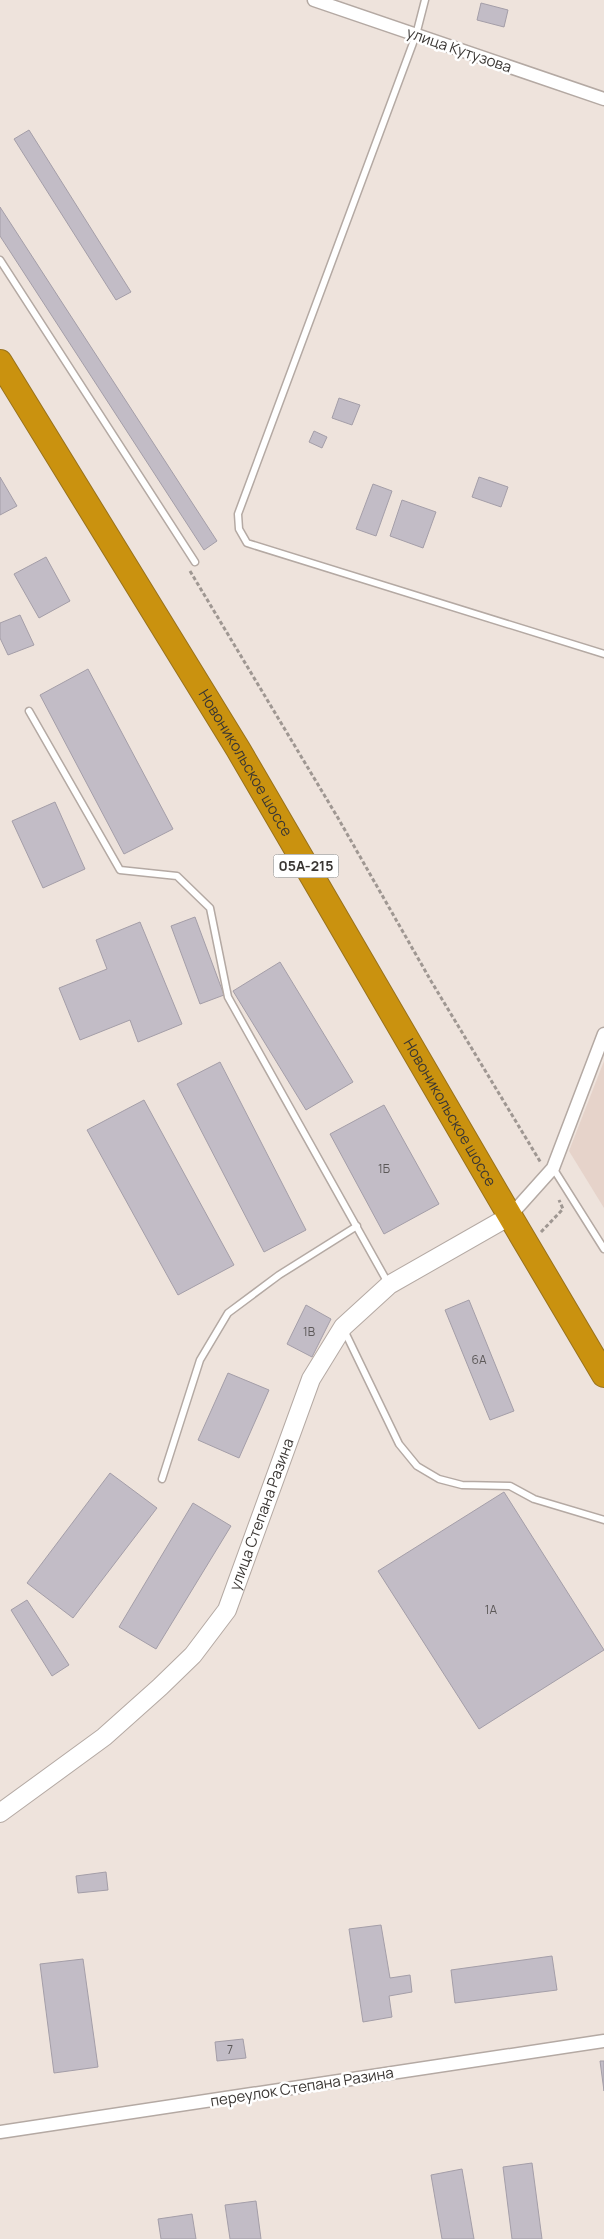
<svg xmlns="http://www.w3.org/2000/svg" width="604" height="2239" viewBox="0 0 604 2239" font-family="Manrope,sans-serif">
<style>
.built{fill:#e6d3ca}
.building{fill:#c2bcc6;stroke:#a49ea8}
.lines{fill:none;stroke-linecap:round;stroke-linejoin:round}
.lane-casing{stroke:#b4a9a3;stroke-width:9}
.street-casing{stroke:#b4a9a3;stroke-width:15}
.secondary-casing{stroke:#b4a9a3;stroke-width:20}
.highway-casing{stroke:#98721c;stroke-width:26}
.path{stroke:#9f9792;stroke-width:3;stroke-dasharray:4 2.5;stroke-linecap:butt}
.lane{stroke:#fff;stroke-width:6}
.street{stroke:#fff;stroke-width:12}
.secondary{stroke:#fff;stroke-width:18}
.highway{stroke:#ca920f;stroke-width:24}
.labels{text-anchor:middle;stroke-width:5;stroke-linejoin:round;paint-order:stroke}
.number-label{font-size:12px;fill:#5c5858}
.shield{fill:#fff;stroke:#757270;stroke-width:1}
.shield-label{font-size:14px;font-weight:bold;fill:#3a3633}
.street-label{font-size:15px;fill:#3a3633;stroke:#fff}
</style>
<rect width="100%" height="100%" fill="#eee3dc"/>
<path class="built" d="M604,1061v147l-35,-57z"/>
<path class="building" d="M481,3l27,7 -4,17 -27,-7z
M29,130l102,162 -15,8 -102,-161z
M0,207l217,334 -13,9 -204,-314z
M339,398l21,7 -8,20 -20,-7z
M314,431l13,6 -5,11 -13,-6z
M0,477l17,29 -17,9z
M479,477l29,10 -7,20 -29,-10z
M373,484l19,7 -16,45 -20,-7z
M402,500l34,12 -13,36 -33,-12z
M46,557l24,44 -31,17 -25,-44z
M20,615l14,30 -26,10 -8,-17v-15z
M88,669l85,160 -49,25 -84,-159z
M55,802l30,67 -42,19 -31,-67z
M195,917l29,78 -24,9 -29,-78z
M140,922l42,102 -44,18 -8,-22 -50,20 -21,-52 48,-19 -11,-29z
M280,962l73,120 -47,28 -73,-119z
M220,1062l86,168 -42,22 -87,-168z
M144,1100l90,165 -56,30 -91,-165z
M384,1105l55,99 -55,30 -54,-100z
M469,1300l45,111 -24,9 -45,-110z
M306,1305l25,14 -19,38 -25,-13z
M228,1373l41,17 -30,68 -41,-18z
M110,1473l47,35 -84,110 -46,-35z
M504,1492l100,158 -125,79 -101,-158z
M193,1503l38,23 -75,123 -37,-22z
M27,1600l42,65 -17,11 -41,-66z
M106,1872l2,18 -30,3 -2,-17z
M381,1925l9,53 20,-3 2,17 -23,4 3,21 -29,5 -14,-93z
M552,1956l5,34 -102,13 -4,-33z
M83,1959l15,108 -44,6 -14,-109z
M243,2039l3,19 -29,3 -2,-19z
M600,2061h4v30z
M532,2163l10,76h-30l-9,-72z
M462,2169l12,70h-32l-11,-64z
M256,2201l5,38h-31l-5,-34z
M192,2214l4,25h-35l-3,-20z"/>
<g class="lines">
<defs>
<path id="lane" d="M425,0l-9,35 -178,479 1,15 8,14 357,111
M0,260l195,302
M29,711l91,159 57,6 33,32 18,89 160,286
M553,1168l51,81
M344,1330l55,114 18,22 22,13 23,6 48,1 24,13 70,21
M162,1479l38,-119 28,-47 51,-38 78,-49"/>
<path id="street" d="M314,0l290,99
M510,1216l43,-48 51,-134
M0,2132l604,-91"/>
<g id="secondary">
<path id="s1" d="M0,1813l104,-76 56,-50 33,-32 34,-45 84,-231 32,-52 46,-42 121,-69"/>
</g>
<g id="highway">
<path id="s2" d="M0,362l238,387 272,467 94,159"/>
</g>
</defs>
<use href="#lane" class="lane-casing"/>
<use href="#street" class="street-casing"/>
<use href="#secondary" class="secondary-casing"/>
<use href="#highway" class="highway-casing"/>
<path class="path" d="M190,571l148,247 93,163 110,182
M541,1232l22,-23 -4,-9"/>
<use href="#lane" class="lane"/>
<use href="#street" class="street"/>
<use href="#secondary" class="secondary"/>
<use href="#highway" class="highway"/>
</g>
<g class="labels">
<g class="number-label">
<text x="384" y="1173">1Б</text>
<text x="309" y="1336">1В</text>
<text x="479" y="1364">6А</text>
<text x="491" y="1614">1А</text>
<text x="230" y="2054">7</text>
</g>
<rect class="shield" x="273.5" y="854.5" width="65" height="23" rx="4"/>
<g class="shield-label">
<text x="306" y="871">05А-215</text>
</g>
<g class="street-label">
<text transform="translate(459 50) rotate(19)" y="5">улица Кутузова</text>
<text dy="5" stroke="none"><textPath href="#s2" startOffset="470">Новоникольское шоссе</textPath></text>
<text dy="5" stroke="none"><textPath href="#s2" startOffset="875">Новоникольское шоссе</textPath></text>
<text dy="5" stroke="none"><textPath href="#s1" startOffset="408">улица Степана Разина</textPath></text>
<text transform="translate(302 2087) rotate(-9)" y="5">переулок Степана Разина</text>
</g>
</g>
</svg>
